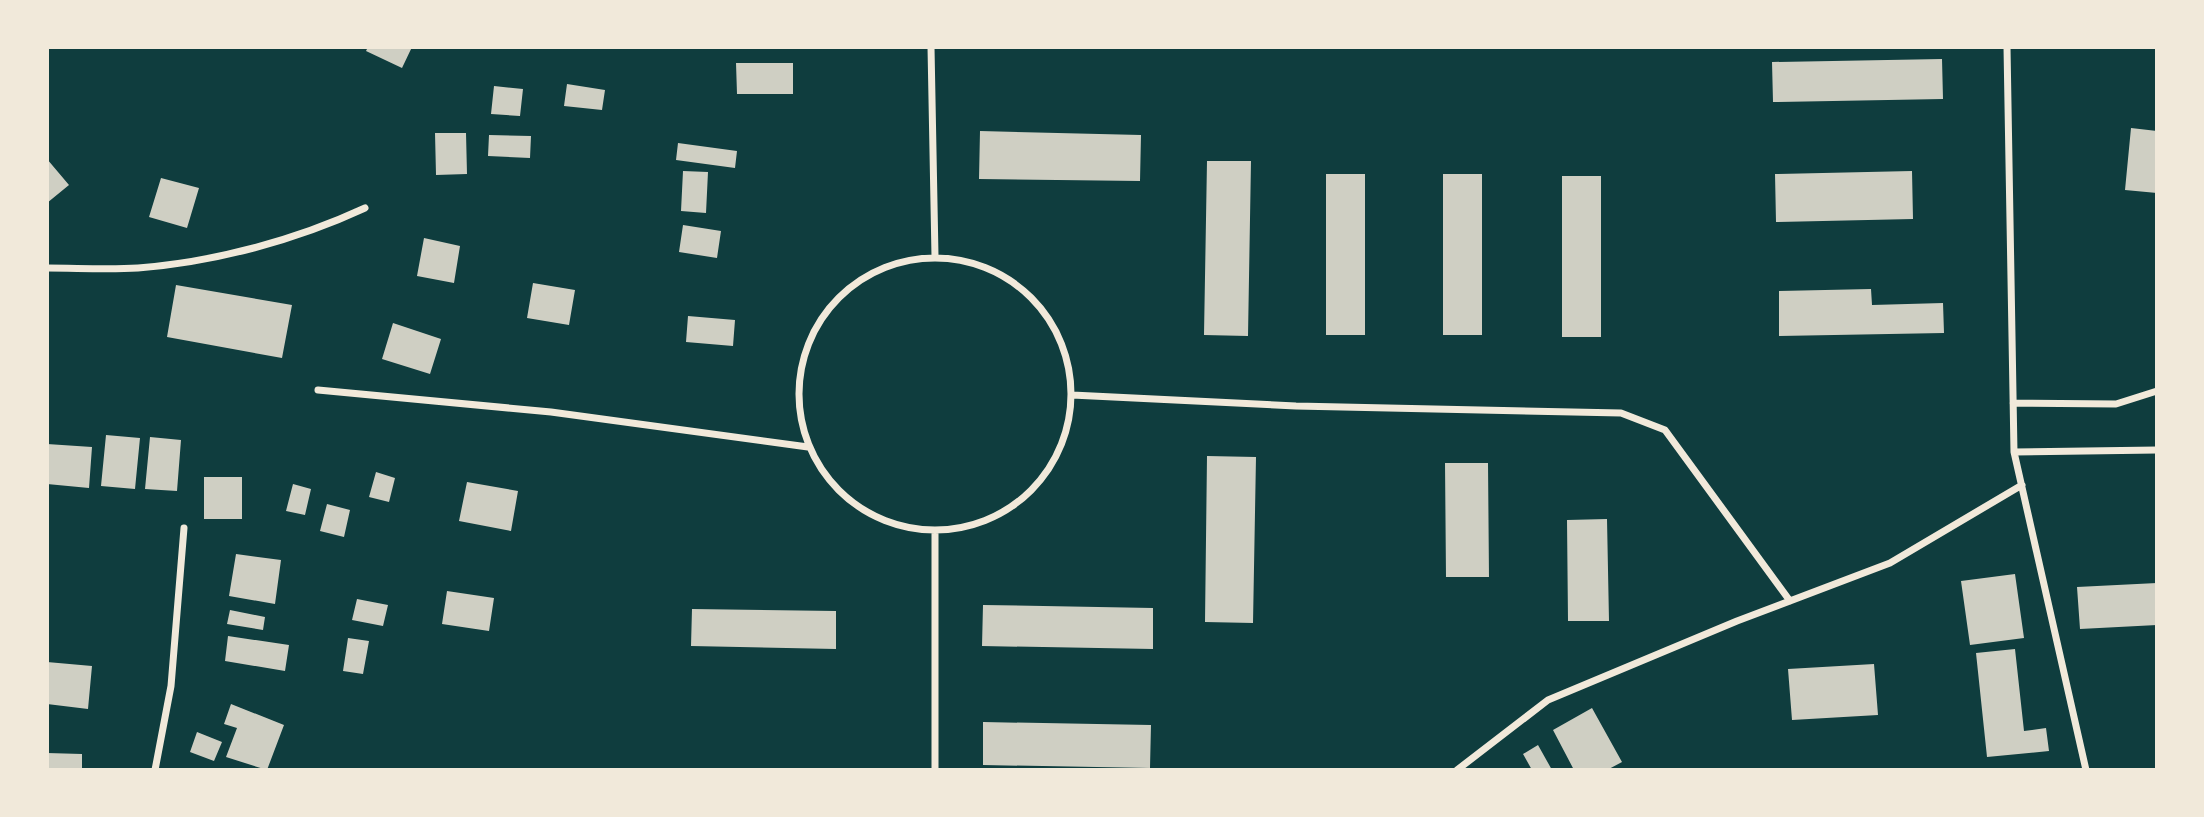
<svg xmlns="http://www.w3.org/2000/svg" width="2204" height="817" viewBox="0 0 2204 817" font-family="Raleway,sans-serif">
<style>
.building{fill:#cfcfc3}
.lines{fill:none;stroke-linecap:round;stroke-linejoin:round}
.minor{stroke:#f1e9da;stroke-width:7}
</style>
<rect width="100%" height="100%" fill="#0f3d3e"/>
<path class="building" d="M368,47h44l-10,21 -36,-17z
M1942,59l1,40 -170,3 -1,-40z
M736,63h57v31h-56z
M567,84l38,6 -3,20 -38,-4z
M494,86l29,3 -3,27 -29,-2z
M2131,128l26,3v62l-32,-3z
M980,131l161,4 -1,46 -161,-2z
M435,133h31l1,41 -31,1z
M489,135l42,1 -1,22 -42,-2z
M678,143l59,8 -2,17 -59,-8z
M47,159l22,26 -22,18z
M1207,161h44l-3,175 -44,-1z
M683,171l25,1 -2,41 -25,-2z
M1912,171l1,48 -137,3 -1,-48z
M1326,174h39v161h-39z
M1443,174h39v161h-39z
M1562,176h39v161h-39z
M161,178l38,10 -12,40 -38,-11z
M683,225l38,6 -4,27 -38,-6z
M424,238l36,8 -6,37 -37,-7z
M533,283l42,7 -6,35 -42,-7z
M176,285l116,20 -10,53 -115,-21z
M1871,289l1,16 71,-2 1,30 -165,3v-45z
M688,316l47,4 -2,26 -47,-4z
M393,323l48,16 -11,35 -48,-15z
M106,435l34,3 -5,51 -34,-3z
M150,437l31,3 -4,51 -32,-2z
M47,444l45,3 -3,41 -42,-4z
M1207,456l49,1 -3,166 -48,-1z
M1445,463h43l1,114h-43z
M376,472l19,6 -6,24 -20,-5z
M204,477h38v42h-38z
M467,482l51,9 -7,40 -52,-10z
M293,484l18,5 -6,26 -19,-4z
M327,504l23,6 -6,27 -24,-6z
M1607,519l2,102h-41l-1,-101z
M236,554l45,6 -6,44 -46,-8z
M2015,574l9,64 -54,7 -9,-64z
M2157,583v42l-77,4 -3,-42z
M447,591l47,7 -5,33 -47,-7z
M357,599l31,6 -5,21 -31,-6z
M983,605l170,3v41l-171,-3z
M692,609l144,2v38l-145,-3z
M230,610l35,7 -2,13 -36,-6z
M228,636l61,9 -4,26 -60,-10z
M348,638l21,3 -6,33 -20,-3z
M2015,649l9,82 22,-3 3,23 -62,6 -11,-104z
M47,662l45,4 -4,43 -41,-5z
M1874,664l4,51 -86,5 -4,-51z
M231,704l53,21 -17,45 -41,-13 11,-29 -13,-4z
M1592,708l30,54 -15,8h-33l-21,-40z
M983,722l168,3 -1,43 -167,-3z
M197,732l25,10 -8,19 -24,-9z
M1538,745l14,25h-20l-9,-16z
M47,753l35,1v16h-35z"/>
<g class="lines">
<path class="minor" d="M931,47l4,209
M2007,47l7,405 72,318
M799 394a136 136 0 1 1 272 0a136 136 0 1 1-272 0Z
M47,268c30,0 61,2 91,0 77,-6 158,-28 227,-60
M318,390l233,22 257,35
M1072,395l224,11 325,7 44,17 125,171
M2013,403l103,1 41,-13
M2014,452l143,-2
M935,532v238
M155,770l16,-84 13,-158
M1457,770l91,-70 189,-79 153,-58 132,-78"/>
</g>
<rect width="2204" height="817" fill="none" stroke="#f1e9da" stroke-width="98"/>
</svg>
